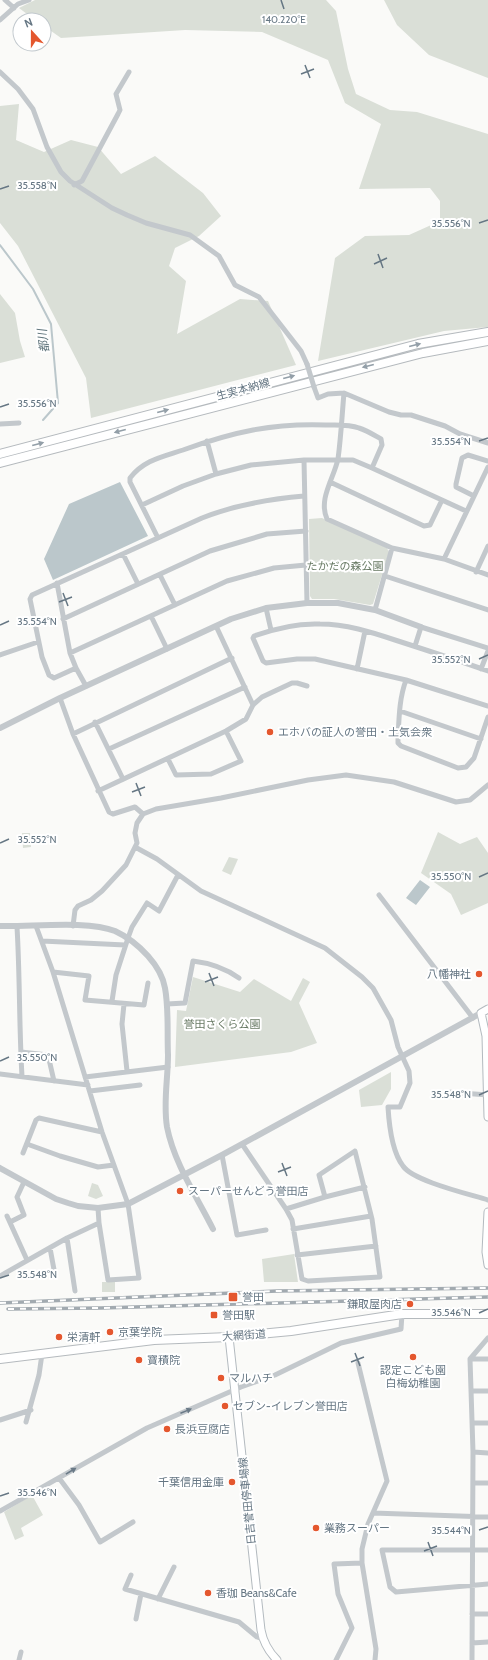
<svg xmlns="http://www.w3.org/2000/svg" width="488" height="1660" font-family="Cabin,'Noto Sans JP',sans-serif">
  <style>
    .green { fill: #dadfd7 }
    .water { fill: #bbc7cb }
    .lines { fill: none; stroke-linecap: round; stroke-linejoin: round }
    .stream { stroke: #bbc7cb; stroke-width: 2 }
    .secondary-casing { stroke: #b3babf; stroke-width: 9 }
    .primary-casing { stroke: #b5babe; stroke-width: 10 }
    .minor { stroke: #c3c8cc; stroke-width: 5 }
    .tertiary { stroke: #c3c8cc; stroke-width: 6 }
    .secondary { stroke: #fff; stroke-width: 7 }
    .primary { stroke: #fff; stroke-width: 8 }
    .rail-casing { stroke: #a2aab0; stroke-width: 3.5 }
    .rail { stroke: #fff; stroke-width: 2; stroke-dasharray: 6; stroke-linecap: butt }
    .minor-bridge { stroke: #c3c8cc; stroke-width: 5 }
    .oneway { fill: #939fa8 }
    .oneway2 { fill: #6a7a87 }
    .ticks { fill: none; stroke: #657683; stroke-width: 1.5 }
    .poi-dot { fill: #e4572e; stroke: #fff; stroke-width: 1.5 }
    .labels { text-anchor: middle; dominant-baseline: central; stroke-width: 4; stroke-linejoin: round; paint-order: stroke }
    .street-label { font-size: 11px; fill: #657683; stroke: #fff }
    .park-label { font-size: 11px; fill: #687a64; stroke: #fff }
    .poi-label { font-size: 11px; fill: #657683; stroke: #fff; text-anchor: start }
    .water-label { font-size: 12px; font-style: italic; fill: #60757c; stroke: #fff }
    .ticks-label { font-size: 10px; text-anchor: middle; fill: #657683; stroke: #fff; stroke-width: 4; stroke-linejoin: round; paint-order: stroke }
  </style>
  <rect width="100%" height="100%" fill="#fafaf8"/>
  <path class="green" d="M35 0H326L336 11 348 69 356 94 390 110 417 112 488 134V327L444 331 318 361 335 258 365 236 409 235 440 221V201L430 188 359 189 381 124 345 103 328 60 262 32 185 30 61 38 44 26V20H35L19 8Z
    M384 0H488V78L429 55 397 25Z
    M19 104 16 140 44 152 71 140 98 147 121 174 155 156 203 193 221 216 199 236 175 248 169 266 186 281 177 334 240 299 268 301 296 365 91 418 86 378 18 246 0 223V106Z
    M0 294 15 313 20 341 25 357 0 363Z
    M322 518 387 548 389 552 373 604 370 605 334 599H312L310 596 309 519Z
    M438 832 460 844 477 837 488 853V903L461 915 451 894 421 873Z
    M22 833H30L31 847 23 848Z
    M229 857 238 859 231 875 222 871Z
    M193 977 240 992 254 979 291 1001 303 978 310 982 299 1003 317 1043 291 1052 175 1067 177 1010 186 1011Z
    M391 1072V1089L382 1105 361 1107 359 1090Z
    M92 1183 98 1185 103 1196 96 1199 88 1196Z
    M294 1254 298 1282H264L262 1259Z
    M102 1282H115V1292H102Z
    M32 1495 43 1515 21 1528 24 1536 15 1540 4 1512Z"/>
  <path class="water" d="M120 482 148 536 53 580 44 559 69 504Z
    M420 880 430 887 416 905 406 898Z"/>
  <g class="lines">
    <path class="stream" d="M0 245 33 289 51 324 58 403 43 420"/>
    <defs>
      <path id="secondary" d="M488 1009 481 1013 486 1036 488 1117
        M488 1212 486 1252 488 1265
        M229 1337 261 1630C263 1641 268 1651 277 1660"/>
      <path id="primary" d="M0 454 418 344 488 332
        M0 463 423 353 488 341
        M0 1359 154 1340 229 1337 291 1331 402 1314H488"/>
    </defs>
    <use href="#secondary" class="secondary-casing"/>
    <use href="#primary" class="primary-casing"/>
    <path class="minor" d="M5 0 14 8
      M0 20 18 4 29 0
      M0 72 18 89 33 109 47 147 61 172 70 181 112 208 127 215 146 223 190 235 219 256 235 285 259 297 301 351 307 364
      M74 185 82 181 118 114 120 110 116 94 129 72
      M314 387 318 398 328 394 344 393 389 412 401 415H411L445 426 460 434 488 443
      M344 393C342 415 341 437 338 459 334 478 318 499 327 519L392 548 444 559 488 575
      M0 424 19 423
      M207 441 216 474
      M304 460 307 603
      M372 468 466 511
      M330 482 424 526 430 525 442 500
      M474 496 456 487V484L462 458 468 455 488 461
      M142 505 183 486 216 474 251 465 304 460H353L372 468 382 445 381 439C374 435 366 430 359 428 349 424 336 425 326 425 272 423 233 432 183 450 162 457 144 460 130 478V482L158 538
      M123 554 138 584
      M444 559 488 467
      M476 572 488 546
      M160 575 175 605
      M385 576 488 610
      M57 583 70 653 76 668 86 686
      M266 608 271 630
      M375 610 392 548
      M151 616 167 649
      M63 619 210 551 267 534 306 531
      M216 626 253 705
      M415 646 421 627 488 648
      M70 653 227 581 274 568 306 565
      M0 655 38 642
      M76 668 54 678 49 675 42 657 30 599 32 595 202 518C235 505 269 499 304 496
      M357 669 365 631
      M481 669 488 651
      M488 671C457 660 426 650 395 640 371 632 346 624 320 624 297 623 276 628 254 636L253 638 263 661 266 663 297 659H315L406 680 488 706
      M406 680C399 699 399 719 398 739V743L401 746 458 768 466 767 474 758 488 717
      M60 698 73 734 109 812 113 814 135 807 143 814
      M400 711 481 739
      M95 722 123 779
      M73 734 232 658
      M109 749 245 687
      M168 759 176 775 211 774 241 761 226 731
      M98 791 226 731 246 719 253 705 262 697 292 683H297L307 686
      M135 847 157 859 201 891 325 948 362 977 373 988 391 1020 398 1047 409 1071 410 1083 400 1107H388C389 1124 392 1152 403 1166 413 1181 469 1194 488 1200
      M379 895 473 1018
      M36 926 53 972 102 1132 128 1204 139 1278 108 1280 99 1223
      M73 926 75 910 78 906 91 900 102 891 126 865 137 843 135 833 137 823 143 814 156 809 221 798 308 780 346 775 394 782 456 802 470 800 488 785
      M17 927C20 977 19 1026 22 1076
      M42 941 125 945
      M53 972 89 976 85 1000 144 1005 148 983
      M112 1001 116 975 128 938 132 927 147 903 159 911 178 875
      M124 1004 122 1024 127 1071
      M167 1004 185 1003 193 961C210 963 225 968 239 978
      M21 1052 48 1055 54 1081
      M0 1074 88 1085
      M85 1077 168 1067
      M90 1091 140 1085
      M448 1092 488 1095
      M27 1144 60 1156 98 1167 114 1165
      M242 1144 286 1209 292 1220 302 1279 308 1281 380 1277 372 1219 355 1151 319 1175 325 1197
      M23 1153 36 1120 39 1118 102 1132
      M222 1155 237 1235 266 1230
      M286 1209 325 1197 365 1187
      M7 1216 27 1260
      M10 1222 24 1215 17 1197 24 1182
      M293 1229 371 1216
      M67 1238 75 1291
      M50 1248 55 1275
      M297 1255 376 1246
      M0 1276 67 1238 99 1223 98 1208
      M470 1359H488
      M471 1391H488
      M0 1420 31 1410
      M26 1422 39 1375 42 1354
      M472 1423H488
      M473 1452 488 1453
      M59 1478 79 1505 100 1542 133 1522
      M473 1483H488
      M0 1511 147 1428 241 1387 275 1375 341 1343 401 1329 402 1314
      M373 1513 488 1517
      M488 1550H382L390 1587 396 1592 488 1584
      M362 1563 376 1649 375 1660
      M131 1575 125 1589 239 1622 257 1637 263 1639
      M158 1599 174 1567
      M472 1614H488
      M136 1619 141 1594
      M472 1643 488 1642
      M19 1660 21 1652
      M336 1660 352 1628 338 1594 334 1564 362 1563V1549L368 1524 387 1481 358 1363
      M472 1660 473 1452 470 1359 488 1338"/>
    <path class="tertiary" d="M0 728 60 698 231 619 266 608 307 603H338L375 610 421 627
      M0 926C31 927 88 920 115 931 128 937 139 946 148 956 156 965 163 976 165 988 169 1010 167 1033 168 1055 168 1079 163 1103 167 1127 174 1163 197 1197 213 1229
      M0 1168 56 1199 68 1203 78 1206 98 1208 128 1204 222 1155 481 1013"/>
    <use href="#secondary" class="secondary"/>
    <use href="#primary" class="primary"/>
    <defs>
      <path id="rail" d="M0 1303 277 1291 488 1288
        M8 1309 101 1308 488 1297"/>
    </defs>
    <use href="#rail" class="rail-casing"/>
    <use href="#rail" class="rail"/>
    <path class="minor-bridge" d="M307 364 314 387"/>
  </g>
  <defs><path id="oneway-solid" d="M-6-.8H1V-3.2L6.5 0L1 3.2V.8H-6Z"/></defs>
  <g class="oneway">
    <use href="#oneway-solid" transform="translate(415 345) rotate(-14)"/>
    <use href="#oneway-solid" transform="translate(368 366) rotate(166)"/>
    <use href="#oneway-solid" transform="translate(289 377) rotate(-15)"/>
    <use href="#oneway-solid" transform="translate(163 411) rotate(-15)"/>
    <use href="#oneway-solid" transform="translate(120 431) rotate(165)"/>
    <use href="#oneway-solid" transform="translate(38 444) rotate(-15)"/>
  </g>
  <g class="oneway2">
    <use href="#oneway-solid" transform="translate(186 1411) rotate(-22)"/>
    <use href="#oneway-solid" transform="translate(71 1471) rotate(-31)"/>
  </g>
  <path class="ticks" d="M281 0 284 9M305 65 310 78M301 74 314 69M0 189 9 186M479 223 488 220M378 254 383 268M374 264 387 258M0 407 9 404M479 441 488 438M63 593 68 606M59 602 72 597M0 625 9 621M479 659 488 655M136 783 141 796M132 792 145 787M0 843 9 839M479 877 488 873M209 973 214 986M205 982 218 977M0 1061 9 1057M479 1095 488 1091M282 1163 287 1176M278 1172 291 1167M0 1278 9 1275M479 1313 488 1309M355 1353 360 1366M351 1362 364 1357M0 1496 9 1493M479 1530 488 1527M428 1542 433 1556M424 1551 437 1546"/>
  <g class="poi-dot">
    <circle cx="270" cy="732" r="4"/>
    <circle cx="479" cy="974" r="4"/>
    <circle cx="180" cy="1191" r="4"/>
    <rect x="228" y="1292" width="10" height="10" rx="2"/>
    <circle cx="410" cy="1304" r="4"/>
    <rect x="210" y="1311" width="8" height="8" rx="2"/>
    <circle cx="110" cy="1332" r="4"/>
    <circle cx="59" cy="1337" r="4"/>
    <circle cx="413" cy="1357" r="4"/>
    <circle cx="139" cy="1360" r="4"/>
    <circle cx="221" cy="1378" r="4"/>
    <circle cx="225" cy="1406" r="4"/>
    <circle cx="167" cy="1429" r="4"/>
    <circle cx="232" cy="1482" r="4"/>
    <circle cx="316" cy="1528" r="4"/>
    <circle cx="208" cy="1593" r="4"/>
  </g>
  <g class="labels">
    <g class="street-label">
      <text transform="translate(243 389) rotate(-15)">生実本納線</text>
      <text transform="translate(244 1335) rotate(-4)">大網街道</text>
      <text transform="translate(247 1501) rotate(-96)">日吉誉田停車場線</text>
    </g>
    <g class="park-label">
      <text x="345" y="566">たかだの森公園</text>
      <text x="222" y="1024">誉田さくら公園</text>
    </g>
    <g class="poi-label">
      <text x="278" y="732">エホバの証人の誉田・土気会衆</text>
      <text x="471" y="974" text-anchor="end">八幡神社</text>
      <text x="188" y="1191">スーパーせんどう誉田店</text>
      <text x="242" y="1297">誉田</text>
      <text x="402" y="1304" text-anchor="end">鎌取屋肉店</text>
      <text x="222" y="1315">誉田駅</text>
      <text x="118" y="1332">京葉学院</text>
      <text x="67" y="1337">栄清軒</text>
      <text x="147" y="1360">寶積院</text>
      <text x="413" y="1370" text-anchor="middle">認定こども園<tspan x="413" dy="13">白梅幼稚園</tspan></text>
      <text x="229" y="1378">マルハチ</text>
      <text x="233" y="1406">セブン-イレブン誉田店</text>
      <text x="175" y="1429">長浜豆腐店</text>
      <text x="224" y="1482" text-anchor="end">千葉信用金庫</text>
      <text x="324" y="1528">業務スーパー</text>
      <text x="216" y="1593">香珈 Beans&amp;Cafe</text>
    </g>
    <g class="water-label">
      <text transform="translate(43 341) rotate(-97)">都川</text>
    </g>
  </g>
  <g class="ticks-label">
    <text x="284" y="23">140.220°E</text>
    <text x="37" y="189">35.558°N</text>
    <text x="451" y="227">35.556°N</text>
    <text x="37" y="407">35.556°N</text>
    <text x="451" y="445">35.554°N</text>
    <text x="37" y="625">35.554°N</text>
    <text x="451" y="663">35.552°N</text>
    <text x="37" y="843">35.552°N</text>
    <text x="451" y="880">35.550°N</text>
    <text x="37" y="1061">35.550°N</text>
    <text x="451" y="1098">35.548°N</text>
    <text x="37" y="1278">35.548°N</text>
    <text x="451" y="1316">35.546°N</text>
    <text x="37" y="1496">35.546°N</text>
    <text x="451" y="1534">35.544°N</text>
  </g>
  <g transform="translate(32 32) rotate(339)"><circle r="19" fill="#ffffff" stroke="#c1c8cd"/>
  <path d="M0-3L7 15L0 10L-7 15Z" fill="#e4572e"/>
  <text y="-6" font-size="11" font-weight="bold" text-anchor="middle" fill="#657683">N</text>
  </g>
</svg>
